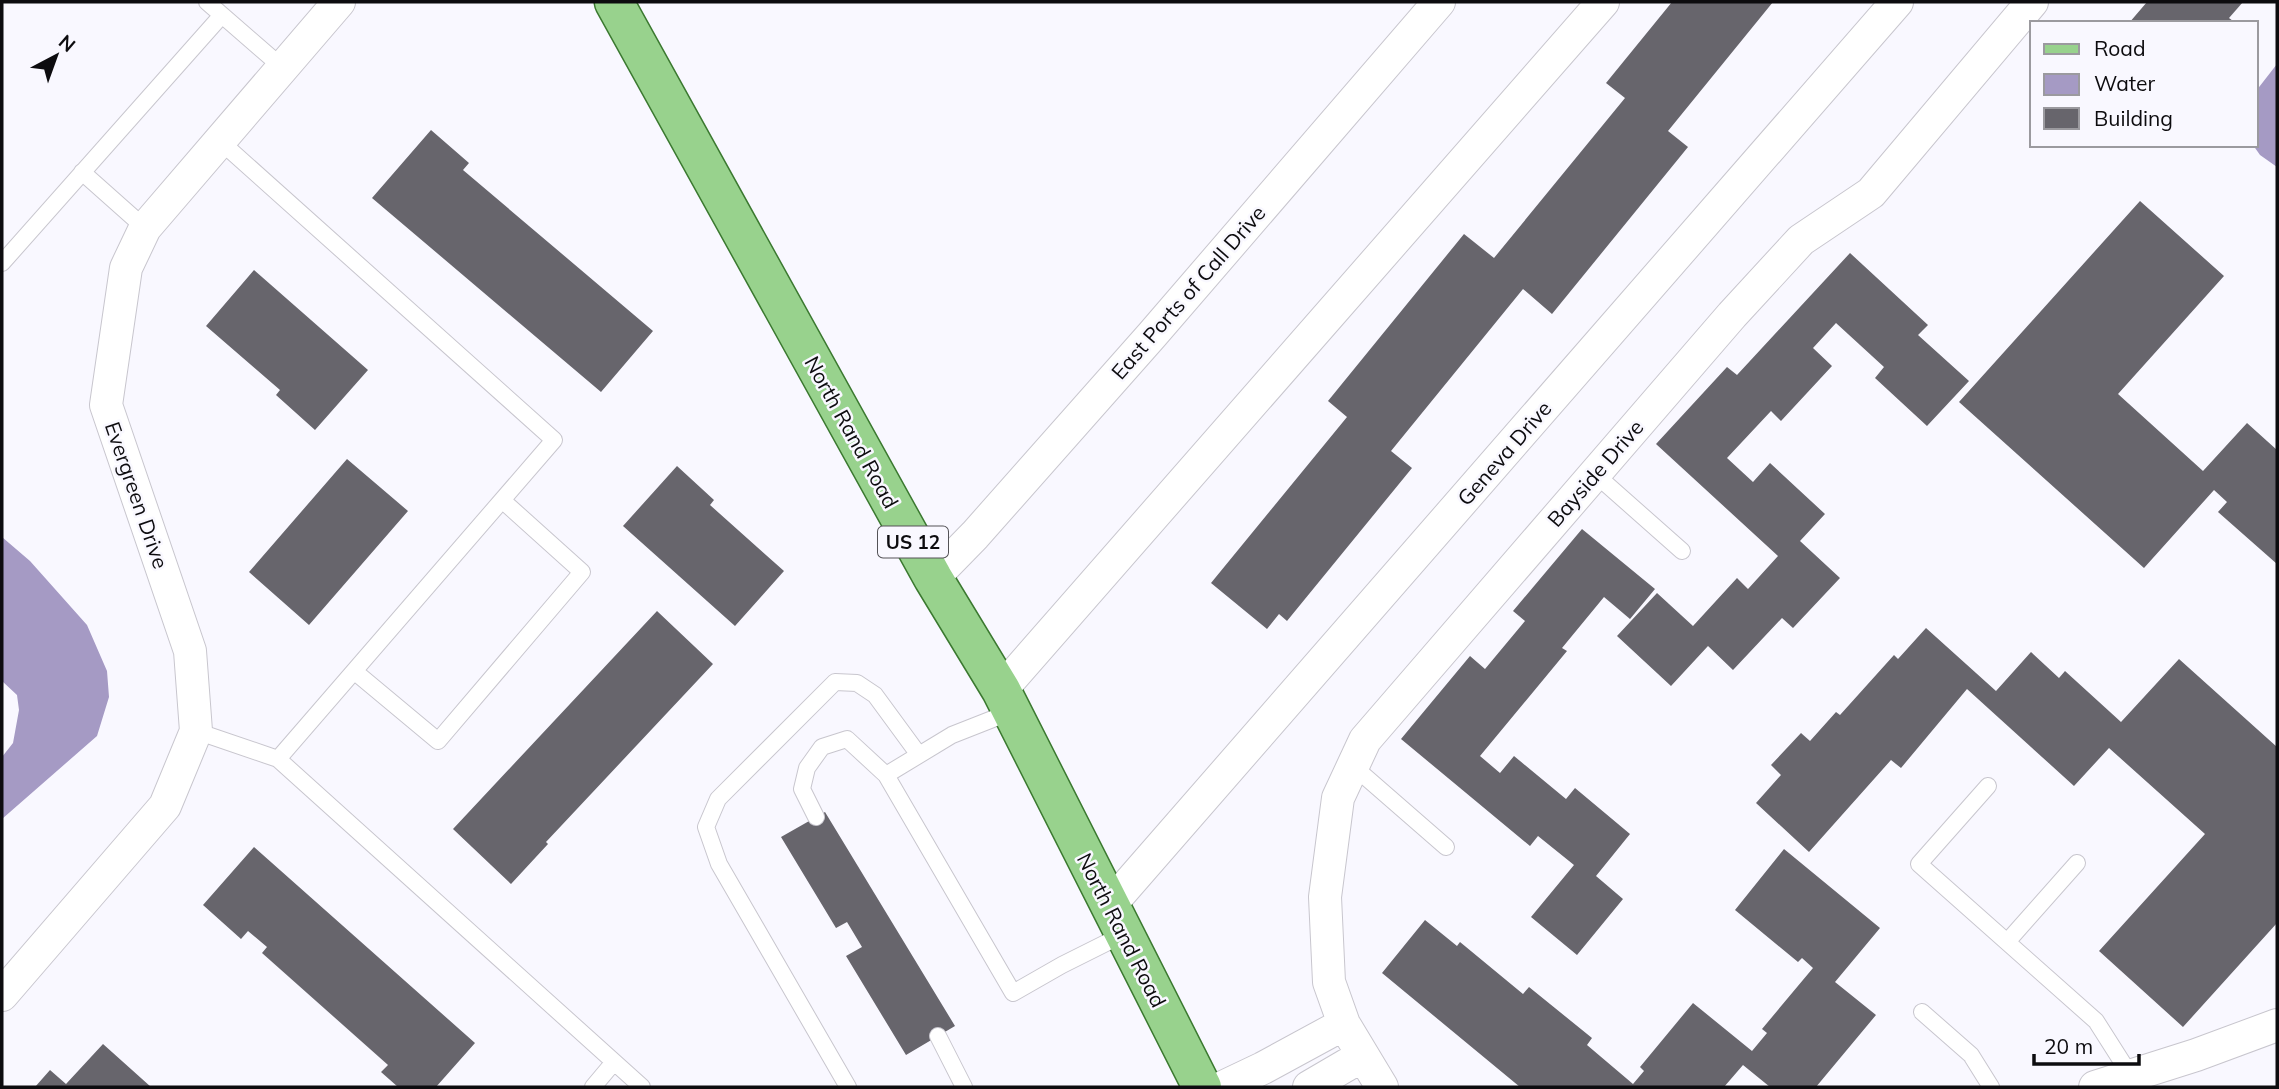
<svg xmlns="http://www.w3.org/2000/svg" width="2279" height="1089" font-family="Mulish,sans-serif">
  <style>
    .water { fill: #a59ac4 }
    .building { fill: #67656c }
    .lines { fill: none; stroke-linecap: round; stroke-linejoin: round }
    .service-casing { stroke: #c8c6ce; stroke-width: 18 }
    .minor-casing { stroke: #c8c6ce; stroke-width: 34 }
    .primary-casing { stroke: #3b7930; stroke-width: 41 }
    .service { stroke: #fff; stroke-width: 16 }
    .minor { stroke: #fff; stroke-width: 32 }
    .primary { stroke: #98d28d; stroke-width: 38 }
    .labels { text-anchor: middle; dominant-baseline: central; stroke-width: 5; stroke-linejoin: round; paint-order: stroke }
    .shield { fill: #f9f8ff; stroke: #545357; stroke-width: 2 }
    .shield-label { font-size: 19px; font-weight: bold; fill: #0d0c0f }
    .street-label { font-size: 21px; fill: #0d0c0f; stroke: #f9f8ff }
  </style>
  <rect width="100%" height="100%" fill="#f9f8ff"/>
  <path class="water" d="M2277 64V167L2260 155 2253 145H2256V91Z
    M2 537 30 561 87 625 107 671 109 697 97 736 2 819V757L13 743 19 710 17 695 2 681Z"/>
  <path class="building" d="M1672 2H1773L1668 131 1688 147 1552 314 1523 289 1391 451 1412 468 1287 621 1279 614 1267 629 1211 583 1347 417 1328 401 1464 234 1494 258 1625 98 1606 83Z
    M2147 2H2243L2229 18 2233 21 2232 23H2129Z
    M431 130 469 163 463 170 653 331 601 392 372 198Z
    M2140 201 2224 276 2118 394 2203 471 2247 423 2277 450V564L2218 512 2227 502 2214 490 2144 568 1959 402Z
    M1850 253 1928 325 1918 335 1969 381 1927 426 1875 378 1884 367 1836 323 1813 348 1832 366 1781 421 1771 411 1727 458 1753 482 1770 463 1825 514 1800 541 1840 578 1793 628 1782 618 1733 670 1708 646 1671 686 1617 636 1657 593 1693 626 1737 578 1748 589 1778 556 1656 444 1727 367 1737 375Z
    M254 270 368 370 315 430 276 395 280 390 206 326Z
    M347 459 408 511 309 625 249 572Z
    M677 466 714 500 710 505 784 571 735 626 623 526Z
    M1582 529 1655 589 1630 619 1604 597 1562 648 1567 651 1480 756 1500 773 1514 756 1566 799 1575 788 1630 834 1596 876 1623 899 1577 955 1531 917 1574 865 1538 836 1530 846 1401 739 1470 656 1485 669 1525 621 1513 611Z
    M657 611 713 664 546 842 548 844 511 884 453 829Z
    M1926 628 1996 691 2031 652 2059 678 2065 671 2121 722 2179 659 2277 747V923L2183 1027 2099 951 2205 834 2109 748 2074 786 1967 689 1901 768 1891 760 1809 852 1756 803 1781 775 1771 765 1801 733 1810 741 1836 712 1840 715 1894 655 1898 659Z
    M825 812 955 1026 906 1055 846 956 862 947 847 922 836 928 781 837Z
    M254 847 475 1043 436 1087H398L381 1072 388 1065 262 953 267 947 248 931 241 939 203 905Z
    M1784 849 1880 928 1835 982 1876 1015 1816 1087H1770L1743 1065 1724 1087H1520L1382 973 1425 920 1457 946 1460 942 1523 994 1529 987 1592 1038 1587 1045 1633 1084 1644 1071 1640 1067 1693 1003 1752 1051 1767 1033 1762 1029 1813 968 1802 958 1798 962 1735 910Z
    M103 1044 151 1087H35L50 1070 66 1084Z"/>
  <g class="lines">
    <defs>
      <path id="service" d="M207 2 283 68
        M220 141 554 440 278 759
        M82 172 145 228
        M2 263 222 15
        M1595 474 1682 551
        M354 671 438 741 582 572 502 500
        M196 731 278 759 642 1087
        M1353 766 1446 847
        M886 775 952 735 1013 711
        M1988 786 1919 864 2096 1021 2131 1076
        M816 817 802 789 807 768 822 747 847 739 886 775 1013 993 1062 965 1124 934
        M2007 942 2077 863
        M1922 1012 1971 1055 1991 1087
        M938 1036 964 1087
        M593 1087 614 1062
        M848 1087 719 864 706 827 718 799 835 682 857 683 875 695 919 755"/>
      <path id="minor" d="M933 578 975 535 1152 335 1439 2
        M1001 690 1603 2
        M1110 905 1897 2
        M2 995 165 806 196 731 190 651 106 405 126 268 145 228 339 2
        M1223 1087 1263 1068 1344 1024
        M1309 1087 1362 1056
        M1382 1087 1344 1024 1329 982 1325 897 1338 798 1365 740 1732 315 1801 240 1871 193 2032 2
        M2095 1087 2196 1055 2277 1025"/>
      <path id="primary" d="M614 2 933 578 1001 690 1202 1087"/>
    </defs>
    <use href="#service" class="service-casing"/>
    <use href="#minor" class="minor-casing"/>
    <use href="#primary" class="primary-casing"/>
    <use href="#service" class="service"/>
    <use href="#minor" class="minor"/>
    <use href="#primary" class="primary"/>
  </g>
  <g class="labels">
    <rect class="shield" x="878" y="526.5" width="70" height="31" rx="5"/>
    <g class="shield-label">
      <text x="913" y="542">US 12</text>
    </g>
    <g class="street-label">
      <text transform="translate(1188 292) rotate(-49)">East Ports of Call Drive</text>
      <text transform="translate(852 432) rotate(61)">North Rand Road</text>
      <text transform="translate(1504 453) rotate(-49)">Geneva Drive</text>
      <text transform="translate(1595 473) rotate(-49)">Bayside Drive</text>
      <text transform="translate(137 495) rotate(71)">Evergreen Drive</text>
      <text transform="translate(1122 930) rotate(63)">North Rand Road</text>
    </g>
  </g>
  <rect width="2279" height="1089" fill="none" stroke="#0d0c0f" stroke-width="7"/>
  <rect x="2030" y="21" width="228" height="126" fill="#f9f8ff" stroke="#9b9a9f" stroke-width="2"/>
  <rect x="2044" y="44" width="35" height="10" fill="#98d28d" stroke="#9b9a9f" stroke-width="2"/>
  <text x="2094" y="56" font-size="21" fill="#0d0c0f">Road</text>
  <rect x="2044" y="74" width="35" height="21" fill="#a59ac4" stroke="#9b9a9f" stroke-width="2"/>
  <text x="2094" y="91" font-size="21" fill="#0d0c0f">Water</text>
  <rect x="2044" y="108" width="35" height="21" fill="#67656c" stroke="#9b9a9f" stroke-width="2"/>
  <text x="2094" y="126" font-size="21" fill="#0d0c0f">Building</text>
  <g transform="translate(56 56) rotate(41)" stroke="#f9f8ff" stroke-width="5" paint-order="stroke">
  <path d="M0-5L12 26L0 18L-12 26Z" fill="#0d0c0f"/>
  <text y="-10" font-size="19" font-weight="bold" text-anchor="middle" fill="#0d0c0f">N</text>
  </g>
  <path d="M2034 1054v10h105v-10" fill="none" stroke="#0d0c0f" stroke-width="3.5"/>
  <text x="2044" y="1054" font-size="21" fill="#0d0c0f" stroke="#f9f8ff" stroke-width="5" paint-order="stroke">20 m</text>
</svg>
